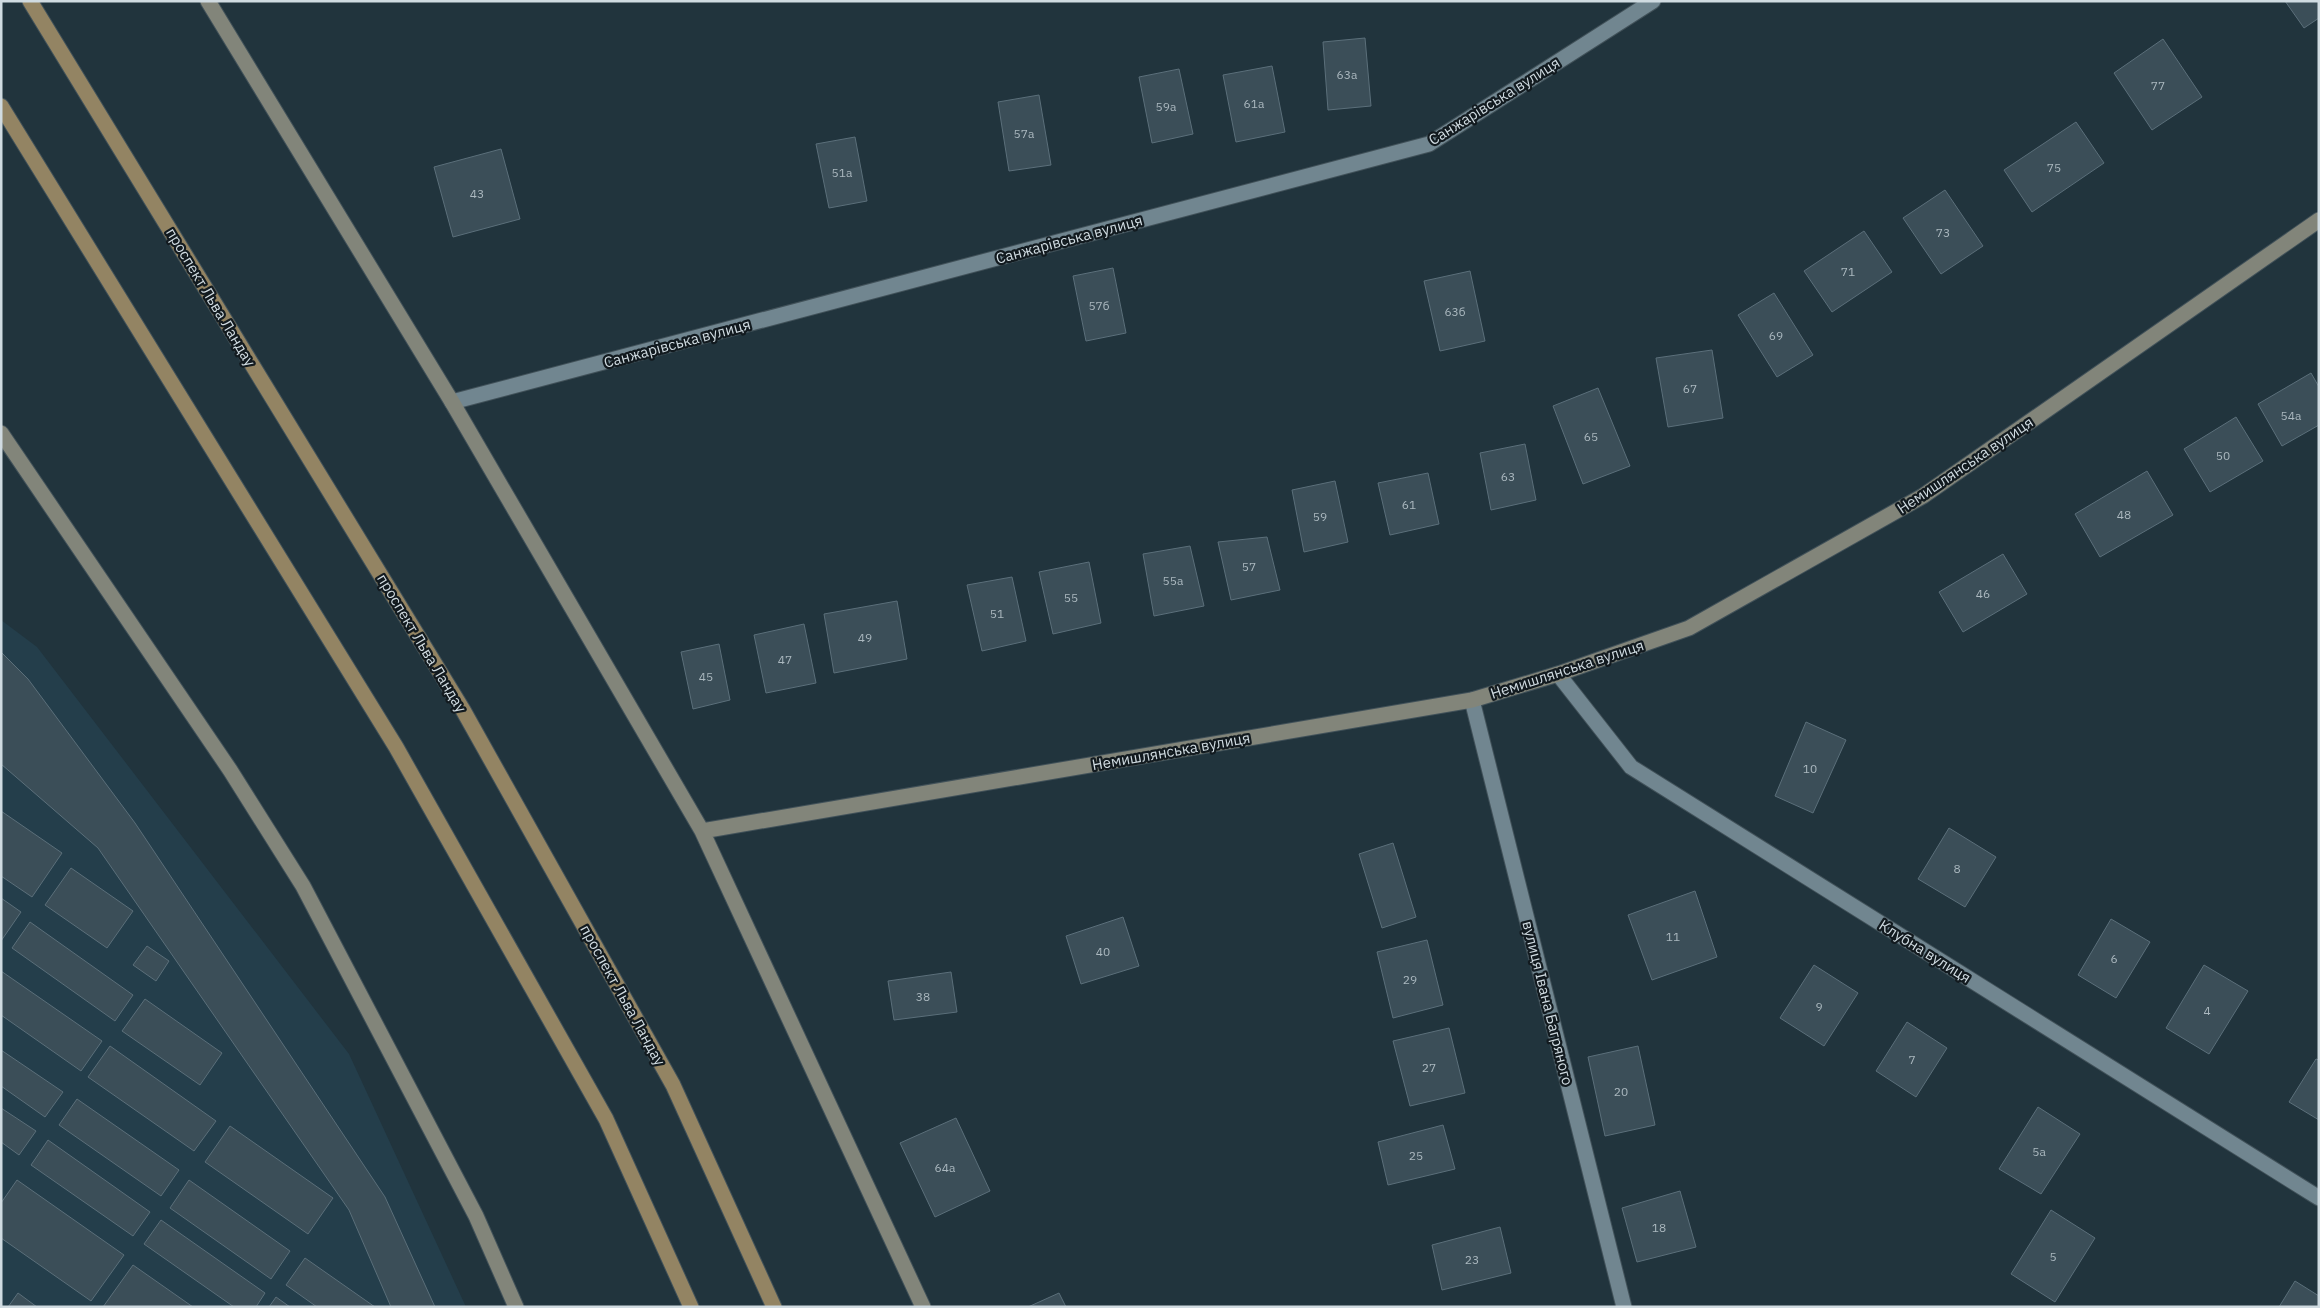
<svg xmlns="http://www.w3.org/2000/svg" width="2320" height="1308" font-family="'IBM Plex Sans',sans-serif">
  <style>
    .built { fill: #243e4b }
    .building { fill: #3b4e58; stroke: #5b6f7a }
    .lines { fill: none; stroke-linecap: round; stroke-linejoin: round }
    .street-casing { stroke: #415159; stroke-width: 17 }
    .secondary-casing { stroke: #415159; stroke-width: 17 }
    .primary-casing { stroke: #415159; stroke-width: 17 }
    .street { stroke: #718690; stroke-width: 15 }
    .secondary { stroke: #82857a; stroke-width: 15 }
    .primary { stroke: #938463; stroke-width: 15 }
    .labels { text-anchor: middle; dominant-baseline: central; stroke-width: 4.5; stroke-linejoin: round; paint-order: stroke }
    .number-label { font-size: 12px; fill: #abb8bf }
    .street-label { font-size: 15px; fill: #d0dbe1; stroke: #121a1f }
  </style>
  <rect width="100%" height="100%" fill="#21343d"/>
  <path class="built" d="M1 620 37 647 349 1054 466 1307H1Z"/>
  <path class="building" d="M2285 1H2319V18L2304 28Z
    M1365 38 1371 106 1328 110 1323 42Z
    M2163 39 2202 97 2152 130 2114 73Z
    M1272 66 1285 132 1236 142 1223 75Z
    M1179 69 1193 134 1152 143 1139 77Z
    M1039 95 1051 165 1009 171 998 102Z
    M2076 122 2104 163 2032 212 2004 170Z
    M855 137 867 201 829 208 816 144Z
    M501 149 520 219 453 237 434 167Z
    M1945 190 1983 246 1941 274 1903 218Z
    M1864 231 1892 272 1832 312 1804 271Z
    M1113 268 1126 333 1086 341 1073 276Z
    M1470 271 1485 341 1440 351 1424 281Z
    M1774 293 1813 355 1777 377 1738 315Z
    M1712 350 1723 418 1668 427 1656 358Z
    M2311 373 2319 387V425L2282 446 2258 404Z
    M1598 388 1630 466 1583 484 1553 406Z
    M2236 417 2263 461 2210 492 2184 449Z
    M1525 444 1536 500 1491 510 1480 453Z
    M2147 471 2173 515 2100 557 2075 514Z
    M1428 473 1439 524 1390 535 1378 483Z
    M1335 481 1348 542 1304 552 1292 490Z
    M1267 537 1280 590 1231 600 1218 542Z
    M1190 546 1204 606 1154 616 1143 554Z
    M2003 554 2027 594 1963 632 1939 592Z
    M1089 562 1101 623 1053 634 1039 572Z
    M1012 577 1026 641 982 651 967 585Z
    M897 601 907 659 834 673 824 614Z
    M804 624 816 683 766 693 754 635Z
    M719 644 730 700 693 709 681 652Z
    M1 652 28 679 135 823 385 1197 435 1307H391L349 1210 98 848 1 764Z
    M1806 722 1846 740 1813 813 1775 796Z
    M1 811 62 853 32 897 1 876Z
    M1949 828 1996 857 1965 907 1918 879Z
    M1393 843 1416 917 1382 928 1359 854Z
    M71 868 133 911 107 948 45 905Z
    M1695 891 1717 957 1652 980 1628 915Z
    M1 898 21 912 1 941Z
    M1123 917 1139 966 1081 984 1066 936Z
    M2111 919 2150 942 2116 998 2078 975Z
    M30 922 133 995 115 1021 12 948Z
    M1427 940 1443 1005 1393 1018 1377 952Z
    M147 946 169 961 156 981 133 965Z
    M1814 965 1858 993 1824 1046 1780 1018Z
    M2204 965 2248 991 2209 1054 2166 1028Z
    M1 971 102 1041 81 1071 1 1015Z
    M951 972 957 1012 894 1020 888 981Z
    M145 999 222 1053 200 1085 122 1031Z
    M1907 1022 1947 1048 1916 1097 1876 1071Z
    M1449 1028 1465 1093 1410 1106 1393 1041Z
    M110 1046 216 1121 194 1151 88 1077Z
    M1638 1046 1655 1125 1605 1136 1588 1057Z
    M1 1050 63 1092 45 1117 1 1086Z
    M2316 1059 2319 1060V1120L2289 1102Z
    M77 1099 179 1170 161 1196 59 1125Z
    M2038 1107 2080 1134 2041 1194 1999 1169Z
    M1 1108 36 1131 19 1155 1 1142Z
    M956 1118 990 1191 935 1217 900 1143Z
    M1443 1125 1455 1169 1388 1185 1378 1142Z
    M230 1126 333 1198 308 1234 205 1162Z
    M48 1140 150 1212 133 1236 31 1165Z
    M17 1180 124 1255 91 1301 1 1238V1203Z
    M189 1180 290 1251 271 1279 170 1208Z
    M1680 1191 1696 1247 1637 1262 1622 1208Z
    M2051 1210 2095 1238 2055 1302 2011 1274Z
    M161 1220 265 1293 256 1307H234L144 1244Z
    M1500 1227 1511 1273 1442 1290 1432 1245Z
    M305 1258 375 1307H317L286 1285Z
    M133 1265 193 1307H103Z
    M2295 1281 2319 1296V1307H2279Z
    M18 1293 37 1307H8Z
    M1059 1293 1066 1307H1028Z
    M276 1297 290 1307H269Z"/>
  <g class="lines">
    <defs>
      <path id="street" d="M452 402 1429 144 1653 1
        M1558 674 1631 767 2319 1198
        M1472 700 1624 1307"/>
      <path id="secondary" d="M208 1 452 402 702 831 923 1307
        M1 433 230 770 303 886 476 1216 516 1307
        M702 831 1472 700 1558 674 1689 628 1923 496 2319 220"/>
      <path id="primary" d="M30 1 463 710 673 1085 774 1307
        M1 106 396 747 606 1119 691 1307"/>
    </defs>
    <use href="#street" class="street-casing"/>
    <use href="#secondary" class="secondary-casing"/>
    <use href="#primary" class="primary-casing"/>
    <use href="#street" class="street"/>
    <use href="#secondary" class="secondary"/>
    <use href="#primary" class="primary"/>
  </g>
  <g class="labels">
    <g class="number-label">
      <text x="1347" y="74">63а</text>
      <text x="2158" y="85">77</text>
      <text x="1254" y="103">61а</text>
      <text x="1166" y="106">59а</text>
      <text x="1024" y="133">57а</text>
      <text x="2054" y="167">75</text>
      <text x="842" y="172">51а</text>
      <text x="477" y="193">43</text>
      <text x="1943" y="232">73</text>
      <text x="1848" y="271">71</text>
      <text x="1099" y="305">57б</text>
      <text x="1455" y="311">63б</text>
      <text x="1776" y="335">69</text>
      <text x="1690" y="388">67</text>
      <text x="2291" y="415">54а</text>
      <text x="1591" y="436">65</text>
      <text x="2223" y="455">50</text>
      <text x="1508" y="476">63</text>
      <text x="1409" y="504">61</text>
      <text x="2124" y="514">48</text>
      <text x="1320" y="516">59</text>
      <text x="1249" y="566">57</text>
      <text x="1173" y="580">55а</text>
      <text x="1983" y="593">46</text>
      <text x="1071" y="597">55</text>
      <text x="997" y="613">51</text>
      <text x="865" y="637">49</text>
      <text x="785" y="659">47</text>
      <text x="706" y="676">45</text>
      <text x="1810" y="768">10</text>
      <text x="1957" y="868">8</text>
      <text x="1673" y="936">11</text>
      <text x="1103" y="951">40</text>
      <text x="2114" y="958">6</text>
      <text x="1410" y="979">29</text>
      <text x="923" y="996">38</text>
      <text x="1819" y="1006">9</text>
      <text x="2207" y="1010">4</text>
      <text x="1912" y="1059">7</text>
      <text x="1429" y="1067">27</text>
      <text x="1621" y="1091">20</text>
      <text x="2039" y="1151">5а</text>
      <text x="1416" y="1155">25</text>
      <text x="945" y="1167">64а</text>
      <text x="1659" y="1227">18</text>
      <text x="2053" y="1256">5</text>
      <text x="1472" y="1259">23</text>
    </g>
    <g class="street-label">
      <text transform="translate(1494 101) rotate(-32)">Санжарівська вулиця</text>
      <text transform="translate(1069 239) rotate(-15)">Санжарівська вулиця</text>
      <text transform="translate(211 297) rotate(59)">проспект Льва Ландау</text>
      <text transform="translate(677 343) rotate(-15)">Санжарівська вулиця</text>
      <text transform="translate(1965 465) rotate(-34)">Немишлянська вулиця</text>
      <text transform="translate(422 643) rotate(59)">проспект Льва Ландау</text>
      <text transform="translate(1567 669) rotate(-18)">Немишлянська вулиця</text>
      <text transform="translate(1171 751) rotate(-10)">Немишлянська вулиця</text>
      <text transform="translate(1925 951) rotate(32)">Клубна вулиця</text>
      <text transform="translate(623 995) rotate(61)">проспект Льва Ландау</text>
      <text transform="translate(1548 1003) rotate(76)">вулиця Івана Багряного</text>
    </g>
  </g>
  <rect width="2320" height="1308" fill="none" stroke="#d0dbe1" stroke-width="5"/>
</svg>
